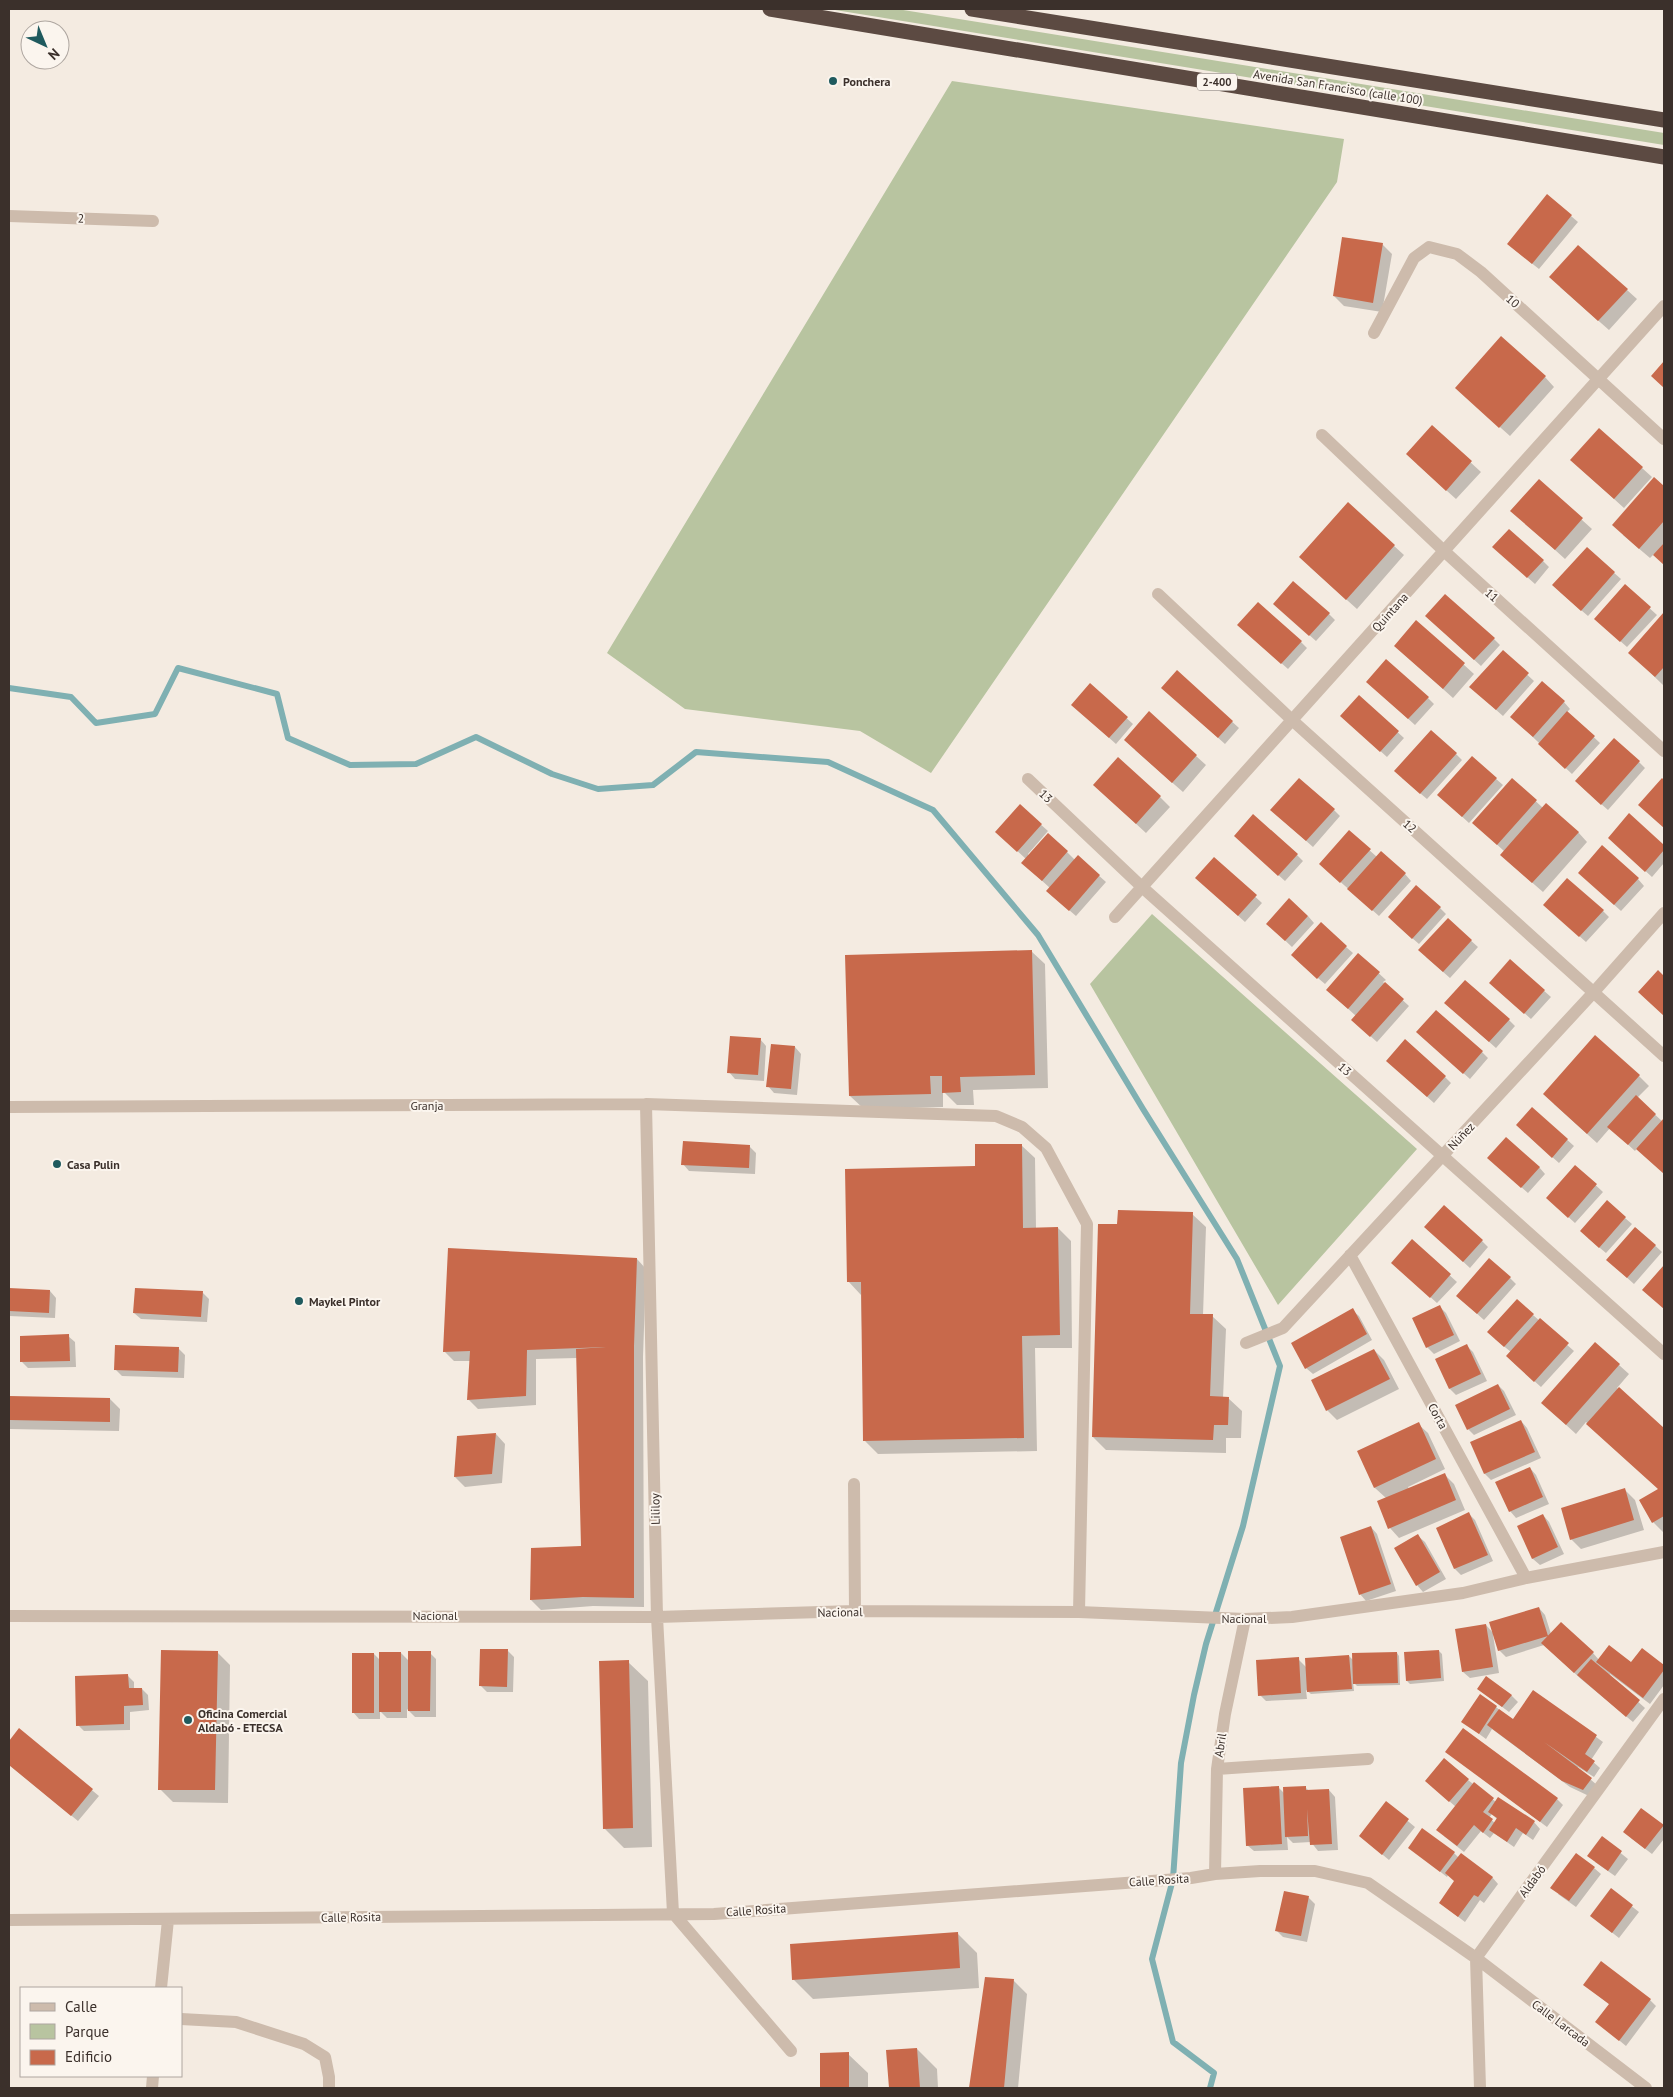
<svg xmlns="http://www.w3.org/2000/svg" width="1673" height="2097" font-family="'PT Sans',sans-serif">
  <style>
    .green { fill: #b8c4a0 }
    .shadow { fill: #0003; fill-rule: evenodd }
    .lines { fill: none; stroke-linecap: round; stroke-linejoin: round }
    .stream { stroke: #7fb0b2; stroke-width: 6 }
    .building { fill: #c8694b }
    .minor { stroke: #cdbbac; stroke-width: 12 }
    .highway { stroke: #5c4a42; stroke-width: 15 }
    .poi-dot { fill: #1f5a5e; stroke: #fbf5ee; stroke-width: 2 }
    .labels { text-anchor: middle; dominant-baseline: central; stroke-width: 4; stroke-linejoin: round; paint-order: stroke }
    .shield { fill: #fbf5ee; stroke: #756b66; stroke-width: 1 }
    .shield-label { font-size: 11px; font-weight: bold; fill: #3b302b }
    .poi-label { font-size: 12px; font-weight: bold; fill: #3b302b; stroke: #fbf5ee; text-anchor: start }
    .street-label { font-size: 12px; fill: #3b302b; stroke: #fbf5ee }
  </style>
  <rect width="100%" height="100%" fill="#f4ebe1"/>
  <path class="green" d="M829 9H897L1664 133V145Z
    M952 81 1344 139 1337 182 931 773 860 731 685 709 607 653Z
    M1152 914 1417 1149 1278 1305 1090 984Z"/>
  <path class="shadow" d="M1571 216 1578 222 1539 269 1515 250Z
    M1382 244 1392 254 1382 312 1344 306 1334 296Z
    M1560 287 1627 290 1637 299 1609 330Z
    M1545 377 1554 387 1510 436 1466 397Z
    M1432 427 1481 472 1456 499 1417 464Z
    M1642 468 1652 477 1624 508 1582 470Z
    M1654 478 1664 487V564L1654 554 1650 558 1623 535Z
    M1539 481 1592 529 1565 559 1522 520Z
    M1348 504 1404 555 1357 609 1310 567Z
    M1587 549 1621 579 1588 616 1560 592Z
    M1500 553 1543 561 1549 567 1535 584Z
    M1625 586 1657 615 1627 647 1602 625Z
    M1281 610 1329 614 1335 620 1316 641Z
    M1664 614V686L1630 653Z
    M1417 622 1474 674 1453 698 1405 655Z
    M1433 622 1494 639 1500 645 1481 666Z
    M1245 631 1301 642 1307 648 1288 669Z
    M1503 652 1534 681 1503 716 1477 693Z
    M1177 672 1239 728 1225 744 1169 694Z
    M1090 685 1133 724 1116 744 1079 711Z
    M1374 688 1428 698 1434 704 1415 725Z
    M1359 697 1404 738 1387 757 1348 722Z
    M1564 702 1570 709 1567 712 1600 743 1572 774 1518 723Z
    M1135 750 1196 756 1206 765 1183 792Z
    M1456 754 1462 760 1427 799 1402 778Z
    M1472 758 1503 785 1469 823 1445 801Z
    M1639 762 1645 768 1608 810 1583 788Z
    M1512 779 1543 808 1578 832 1587 842 1543 892 1511 864 1504 851 1480 829Z
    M1094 785 1160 797 1170 807 1146 833Z
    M1020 806 1048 831 1028 854 1029 856 1067 852 1075 860 1078 857 1106 882 1076 916 1054 897 1050 888 1029 869 1026 859 1003 838Z
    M1334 810 1340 816 1313 847 1278 816Z
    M1629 815 1664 846V863L1652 877 1616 844Z
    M1349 832 1377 857 1405 874 1411 881 1379 916 1327 870Z
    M1242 842 1297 855 1303 861 1285 881Z
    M1214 859 1262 903 1245 922 1203 884Z
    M1586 879H1638L1644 886 1621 911Z
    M1440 908 1446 914 1419 944 1396 924Z
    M1551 911H1603L1609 917 1586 942Z
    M1308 916 1314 923 1292 947 1274 930Z
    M1448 920 1478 947 1450 978 1426 957Z
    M1346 947 1353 953 1325 984 1299 962Z
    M1031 951 1045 964 1048 1088 973 1090 974 1105H957L943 1091V1107L864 1109 850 1096Z
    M1359 955 1386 980 1383 982 1409 1006 1377 1042 1359 1026 1356 1016 1334 996Z
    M1510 961 1551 997 1531 1019 1497 989Z
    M1452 1009 1509 1020 1515 1026 1496 1048Z
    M1424 1038 1482 1052 1488 1058 1470 1079Z
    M760 1039 766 1046 764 1081 735 1079 729 1072Z
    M772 1045 795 1047 801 1054 797 1095 774 1093 768 1086Z
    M1394 1067 1445 1077 1451 1083 1434 1103Z
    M1639 1076 1649 1086 1637 1098 1663 1122 1664 1120V1173L1637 1148 1635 1151 1610 1128 1597 1143 1554 1104Z
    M1532 1108 1574 1146 1559 1163 1524 1132Z
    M1021 1145 1035 1158 1036 1229 1058 1228 1071 1241 1072 1348H1035L1037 1451 878 1454 865 1441 861 1295 848 1281 976 1168Z
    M749 1146 756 1153 755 1174 689 1171 683 1164Z
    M1495 1164 1539 1167 1545 1174 1528 1193Z
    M1575 1166 1603 1192 1575 1223 1554 1204Z
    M1192 1214 1206 1227 1203 1315 1212 1316 1226 1329 1223 1398H1228L1242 1411 1241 1438H1226V1453L1106 1450 1093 1437 1119 1226Z
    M1625 1218 1632 1224 1606 1253 1588 1238Z
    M1636 1228 1662 1252 1634 1284 1614 1266Z
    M1432 1233 1482 1241 1488 1247 1470 1268Z
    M1412 1241 1457 1282 1437 1303 1399 1269Z
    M637 1259 646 1269 643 1357 644 1607 593 1606 541 1610 531 1600 582 1547 577 1358 536 1359V1405L478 1409 468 1399 471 1361H454L444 1351Z
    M1510 1278 1516 1284 1484 1320 1464 1302Z
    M9 1289 50 1291 56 1298 55 1318 9 1316Z
    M202 1292 209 1299 207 1322 141 1319 134 1313Z
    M1439 1306 1446 1313 1460 1341 1434 1354 1427 1347 1414 1319Z
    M1352 1310 1359 1316 1372 1340 1313 1374 1306 1368Z
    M1533 1315 1574 1351 1541 1387 1514 1363 1511 1352 1495 1339Z
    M68 1336 75 1342 76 1367 28 1368 22 1362Z
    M1467 1346 1473 1352 1487 1381 1456 1395 1450 1389 1436 1360Z
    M178 1348 185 1355 184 1378 122 1376 115 1369Z
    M1374 1350 1384 1360 1399 1389 1337 1420 1327 1410Z
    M1619 1365 1629 1374 1617 1388 1664 1430V1533L1653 1522 1640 1501 1659 1489 1586 1422 1576 1434 1552 1412Z
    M1498 1385 1504 1391 1516 1415 1474 1435 1468 1429Z
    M9 1397 110 1399 120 1409 119 1431 9 1429Z
    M1521 1421 1527 1428 1541 1458 1491 1480 1485 1474 1472 1443Z
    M1418 1424 1428 1433 1445 1469 1408 1487 1409 1489 1444 1474 1454 1484 1465 1510 1399 1538 1390 1528 1386 1498 1375 1488 1359 1452Z
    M496 1434 505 1444 502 1483 465 1487 455 1477Z
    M1530 1468 1536 1475 1549 1504 1516 1518 1510 1511Z
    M1625 1490 1635 1500 1644 1530 1581 1549 1571 1539Z
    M1469 1514 1475 1520 1493 1561 1461 1575 1455 1569 1437 1528Z
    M1543 1515 1549 1522 1564 1554 1540 1565 1533 1559 1519 1526Z
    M1371 1527 1377 1534 1396 1591 1366 1601 1360 1594Z
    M1418 1536 1425 1542 1446 1579 1423 1592 1417 1585Z
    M1539 1608 1545 1615 1551 1634 1593 1653 1599 1660 1631 1664 1642 1649 1664 1667V1685L1650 1704 1610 1674 1609 1676 1645 1708 1633 1722 1581 1679 1544 1645 1506 1657 1499 1650 1494 1635H1493L1499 1673 1470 1678 1463 1672 1486 1625 1494 1634Z
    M508 1651 514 1657 513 1692H487L480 1685Z
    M1439 1651 1442 1654 1444 1681 1410 1684 1407 1681Z
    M217 1652 230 1665 228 1803 173 1802 160 1789Z
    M401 1653 410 1662 430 1653 436 1659V1717H415L407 1709V1718H387L380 1711V1719H359L353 1712 374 1654 381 1661Z
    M1397 1653 1399 1656 1400 1685 1357 1686 1353 1682 1354 1691 1311 1694 1306 1690 1307 1699 1266 1701 1260 1695 1298 1659 1306 1667 1349 1656 1354 1661Z
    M628 1662 648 1681 652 1847 624 1848 604 1828Z
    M128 1676 134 1682V1689H142L148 1695 149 1710 130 1712V1730L84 1731 78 1725Z
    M1478 1689 1511 1695 1518 1702 1509 1712Z
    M1534 1692 1603 1742 1591 1760 1600 1768 1594 1777 1578 1767 1577 1768 1597 1785 1589 1796 1570 1787 1492 1729 1486 1739 1463 1722 1496 1707 1513 1721Z
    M19 1730 99 1796 78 1821 9 1765V1743Z
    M1447 1752 1557 1799 1563 1805 1547 1827Z
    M1468 1780 1496 1802 1534 1822 1540 1829 1533 1840 1523 1833 1514 1847 1494 1833 1490 1838 1481 1831 1464 1852 1444 1836 1456 1807 1433 1787ZM1492 1814 1497 1819 1495 1823 1489 1818Z
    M1278 1787 1285 1794 1305 1787 1309 1791 1329 1790 1335 1797 1338 1850 1318 1851 1311 1842 1293 1843 1287 1837 1288 1850 1254 1851 1247 1845Z
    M1386 1803 1415 1827 1389 1860 1360 1836Z
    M1641 1809 1664 1827V1839L1652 1854 1631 1838Z
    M1602 1838 1628 1859 1615 1876 1595 1862Z
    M1410 1848 1454 1853 1459 1858 1492 1877 1498 1884 1484 1903 1480 1900 1465 1922 1440 1903 1456 1881 1448 1875 1447 1877Z
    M1594 1868 1601 1874 1576 1907 1558 1894Z
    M1611 1890 1639 1912 1619 1938 1591 1916Z
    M1308 1897 1315 1904 1307 1942 1283 1937 1277 1931Z
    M957 1933 977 1953 979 1988 813 1999 793 1979Z
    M986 1978 1014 1981 1027 1994 1018 2088H970Z
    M1585 1985 1650 2000 1656 2006 1626 2046 1597 2022 1610 2005Z
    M917 2049 937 2069 938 2088H890L887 2052Z
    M821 2054H848L868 2073V2088H821Z"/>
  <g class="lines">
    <path class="stream" d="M9 688 71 697 96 723 155 714 178 668 277 694 288 738 350 765 416 764 476 737 552 774 598 789 653 785 696 752 828 762 933 810 1038 935 1143 1109 1237 1259 1280 1366 1243 1526 1206 1644 1194 1695 1181 1763 1173 1879 1152 1959 1173 2042 1214 2073 1210 2088"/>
  </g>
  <path class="building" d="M1547 194 1572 215 1532 264 1507 244Z
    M1342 237 1383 243 1373 303 1333 296Z
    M1578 245 1628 289 1598 321 1549 277Z
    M1501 336 1546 376 1499 428 1455 388Z
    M1664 361V388L1651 376Z
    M1432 425 1472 461 1446 491 1406 454Z
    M1599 428 1643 467 1614 499 1570 460Z
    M1654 477 1664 486V521L1639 549 1612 525Z
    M1539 479 1583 518 1555 550 1510 511Z
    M1348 502 1395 545 1346 600 1299 557Z
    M1509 529 1544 560 1527 578 1492 547Z
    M1664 543V565L1653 555Z
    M1587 547 1615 572 1581 611 1552 585Z
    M1293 581 1330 613 1309 636 1273 604Z
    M1625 584 1651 607 1620 642 1594 619Z
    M1445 594 1495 638 1474 660 1425 616Z
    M1258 602 1302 641 1281 664 1237 625Z
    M1664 612V667L1655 677 1628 653Z
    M1416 620 1465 663 1443 689 1394 646Z
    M1503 650 1529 673 1496 710 1469 687Z
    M1386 659 1429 697 1408 719 1366 682Z
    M1177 670 1233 721 1218 738 1161 688Z
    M1542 681 1565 701 1533 737 1510 717Z
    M1090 683 1128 717 1109 738 1071 705Z
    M1359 695 1399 731 1380 752 1340 716Z
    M1149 711 1197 755 1172 783 1124 740Z
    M1567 711 1595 736 1565 769 1538 744Z
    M1431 730 1457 753 1420 794 1394 771Z
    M1614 738 1640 761 1601 805 1575 781Z
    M1472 756 1497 778 1462 817 1437 795Z
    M1118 757 1161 796 1136 824 1093 785Z
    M1299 778 1335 809 1306 841 1270 810Z
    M1512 778 1537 800 1497 845 1472 823Z
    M1662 778 1664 780V828L1638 805Z
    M1546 803 1579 832 1532 883 1500 855Z
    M1020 804 1042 824 1017 852 995 832Z
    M1629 813 1664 845V850L1645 872 1608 838Z
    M1253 814 1298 854 1278 876 1234 836Z
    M1349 830 1371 849 1340 883 1319 864Z
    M1048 833 1068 851 1042 881 1021 863Z
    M1602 845 1639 878 1614 905 1578 873Z
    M1381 851 1406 873 1372 911 1347 889Z
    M1078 855 1100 875 1069 911 1046 891Z
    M1214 857 1257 895 1238 916 1195 878Z
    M1567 878 1604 910 1579 937 1543 905Z
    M1416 885 1441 907 1412 939 1388 917Z
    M1289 898 1308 916 1285 941 1266 924Z
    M1448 918 1472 940 1443 972 1418 950Z
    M1321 922 1347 946 1317 979 1291 955Z
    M1032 950 1035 1075 960 1077 961 1092 942 1093V1076H930L931 1094 849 1096 845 955Z
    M1358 953 1380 972 1348 1009 1326 990Z
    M1510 959 1545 990 1524 1014 1489 983Z
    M1658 970 1664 976V1016L1638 992Z
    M1465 980 1510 1019 1489 1042 1444 1003Z
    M1385 982 1404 999 1370 1037 1351 1020Z
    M1436 1010 1483 1051 1463 1074 1416 1032Z
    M1595 1035 1640 1075 1587 1134 1543 1094Z
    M730 1036 761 1038 758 1075 727 1073Z
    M1405 1039 1446 1076 1427 1097 1386 1061Z
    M771 1044 795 1046 791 1089 766 1087Z
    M1636 1095 1656 1114 1628 1145 1607 1127Z
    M1532 1107 1568 1139 1552 1158 1516 1125Z
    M1664 1118V1174L1636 1149Z
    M1506 1137 1540 1167 1521 1188 1487 1158Z
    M683 1141 750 1145 749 1168 681 1165Z
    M975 1144H1022L1023 1228 1058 1227 1060 1335 1022 1336 1024 1438 863 1441 861 1282H847L845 1169 975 1166Z
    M1575 1165 1597 1184 1568 1218 1546 1198Z
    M1607 1200 1626 1217 1599 1248 1580 1231Z
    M1444 1205 1483 1240 1463 1262 1424 1227Z
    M1118 1210 1193 1212 1190 1314H1213L1210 1396 1229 1397 1228 1425H1214L1213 1440 1092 1437 1098 1224H1117Z
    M1635 1227 1656 1245 1627 1278 1606 1260Z
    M1412 1239 1451 1274 1430 1298 1391 1263Z
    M448 1248 637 1258 634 1346V1598L583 1597 530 1600 531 1548 581 1546 576 1349 606 1347 527 1350 526 1396 467 1400 470 1351 443 1352Z
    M1489 1258 1511 1277 1477 1314 1456 1296Z
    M1664 1265V1309L1642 1290Z
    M9 1288 50 1290 49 1313 9 1311Z
    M135 1288 203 1291 201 1317 133 1313Z
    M1517 1299 1534 1314 1504 1347 1487 1332Z
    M1440 1305 1454 1335 1426 1348 1412 1318Z
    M1353 1308 1367 1334 1305 1369 1291 1343Z
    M1540 1318 1569 1343 1534 1382 1506 1356Z
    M69 1334 70 1361 20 1362V1336Z
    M1595 1342 1620 1364 1566 1425 1541 1403Z
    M1467 1344 1481 1374 1449 1389 1435 1359Z
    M115 1345 179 1347 178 1372 114 1370Z
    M1374 1349 1390 1379 1326 1411 1311 1380Z
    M1498 1384 1510 1409 1467 1430 1455 1405Z
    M1619 1387 1664 1428V1516L1652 1523 1639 1500 1658 1489 1586 1424Z
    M9 1396 110 1398V1422L9 1420Z
    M1521 1420 1535 1452 1484 1474 1470 1442Z
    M1419 1422 1436 1459 1374 1488 1357 1451Z
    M496 1433 492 1474 454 1477 457 1436Z
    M1530 1467 1543 1497 1509 1512 1495 1482Z
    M1445 1473 1456 1500 1388 1529 1377 1501Z
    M1625 1488 1634 1520 1570 1540 1561 1508Z
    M1469 1512 1488 1555 1454 1569 1436 1528Z
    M1543 1514 1558 1547 1532 1559 1517 1526Z
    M1371 1526 1391 1584 1359 1595 1340 1537Z
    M1418 1534 1440 1572 1416 1586 1394 1548Z
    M1539 1607 1548 1636 1498 1651 1489 1622Z
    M1561 1622 1594 1652 1574 1673 1541 1643Z
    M1486 1624 1493 1667 1462 1672 1455 1629Z
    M1609 1645 1631 1662 1642 1648 1664 1665V1670L1643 1698 1596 1662Z
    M480 1649H508L507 1687 479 1686Z
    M161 1650 218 1651 215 1790H158Z
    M1439 1650 1441 1678 1406 1681 1404 1652Z
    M408 1651H431L430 1711H408Z
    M379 1652H401V1712H379Z
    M1397 1652 1398 1683 1353 1684 1352 1653Z
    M352 1653H374V1713H352Z
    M1349 1655 1352 1689 1307 1692 1305 1658Z
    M1299 1657 1301 1693 1258 1696 1256 1660Z
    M1591 1659 1640 1700 1626 1717 1577 1675Z
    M629 1660 633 1828 603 1829 599 1661Z
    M128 1674 129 1688H142L143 1705 124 1706V1724L76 1726 75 1676Z
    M1486 1676 1512 1695 1502 1707 1477 1689Z
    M1533 1690 1597 1735 1585 1754 1595 1761 1587 1772 1544 1742 1592 1778 1583 1790 1562 1781 1487 1725 1499 1709 1513 1719Z
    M1480 1694 1497 1706 1479 1734 1461 1722Z
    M19 1728 93 1789 71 1816 9 1765V1741Z
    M1463 1728 1558 1798 1540 1822 1445 1752Z
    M1444 1758 1469 1779 1449 1802 1425 1781Z
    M1474 1782 1494 1798 1483 1812 1493 1819 1483 1833 1474 1825 1457 1846 1436 1830Z
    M1279 1786 1282 1844 1246 1846 1243 1788Z
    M1306 1786V1790L1329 1789 1332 1844 1310 1845 1307 1809 1308 1836 1285 1837 1283 1787Z
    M1498 1797 1535 1821 1526 1835 1516 1828 1507 1842 1489 1830 1497 1818 1488 1812Z
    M1386 1801 1409 1819 1382 1855 1359 1836Z
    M1641 1808 1664 1825 1645 1849 1623 1832Z
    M1422 1828 1455 1852 1440 1872 1408 1848Z
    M1602 1836 1622 1851 1608 1871 1587 1856Z
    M1461 1853 1493 1877 1478 1897 1474 1895 1458 1917 1439 1903 1454 1881 1445 1873Z
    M1576 1853 1595 1867 1569 1901 1550 1888Z
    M1611 1888 1633 1905 1612 1933 1590 1916Z
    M1284 1891 1309 1896 1301 1936 1275 1931Z
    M958 1932 960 1968 792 1980 790 1944Z
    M1601 1961 1651 1999 1619 2041 1595 2022 1609 2004 1583 1985Z
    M985 1977 1014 1979 1004 2088H969Z
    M917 2048 920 2088H889L886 2050Z
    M849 2052V2088H820V2053Z"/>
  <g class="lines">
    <path class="minor" d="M9 216 153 221
      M1374 333 1414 258 1429 247 1457 254 1481 272 1664 439
      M1322 435 1444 551 1664 751
      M1158 594 1292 720 1664 1056
      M1028 779 1142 887 1664 1354
      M1115 917 1664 306
      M646 1104 657 1617 673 1913 791 2051
      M9 1107 646 1104 996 1116 1022 1127 1046 1148 1087 1224 1079 1612
      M1350 1255 1526 1578
      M1246 1343 1283 1328 1593 993 1664 913
      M854 1484 855 1611
      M9 1616 657 1617 855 1611 1079 1612 1245 1619 1292 1617 1463 1593 1526 1578 1664 1552
      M1217 1769 1368 1759
      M1215 1874 1217 1769 1225 1714 1245 1619
      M9 1920 714 1914 1191 1878 1215 1874 1260 1871H1315L1368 1883 1476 1958 1646 2088
      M161 1988 168 1920
      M181 2019 236 2022 304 2044 325 2057 329 2077V2088
      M152 2088 153 2076
      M1480 2088 1476 1958 1664 1699"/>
    <path class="highway" d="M770 9 1664 157
      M972 9 1664 120"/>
  </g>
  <g class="poi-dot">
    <circle cx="833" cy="81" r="5"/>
    <circle cx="57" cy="1164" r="5"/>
    <circle cx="299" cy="1301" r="5"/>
    <circle cx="188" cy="1720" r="5"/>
  </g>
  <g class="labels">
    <rect class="shield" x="1197" y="73.5" width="40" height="17" rx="4"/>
    <g class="shield-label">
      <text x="1217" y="82">2-400</text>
    </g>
    <g class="poi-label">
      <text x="843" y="81">Ponchera</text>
      <text x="67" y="1164">Casa Pulin</text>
      <text x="309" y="1301">Maykel Pintor</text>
      <text x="198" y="1713">Oficina Comercial<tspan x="198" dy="14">Aldabó - ETECSA</tspan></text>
    </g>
    <g class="street-label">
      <text transform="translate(1338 87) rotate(9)">Avenida San Francisco (calle 100)</text>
      <text transform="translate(81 218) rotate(2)">2</text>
      <text transform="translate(1513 301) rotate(42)">10</text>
      <text transform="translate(1492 595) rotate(42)">11</text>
      <text transform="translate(1390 612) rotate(-48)">Quintana</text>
      <text transform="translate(1046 796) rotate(43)">13</text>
      <text transform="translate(1410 826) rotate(42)">12</text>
      <text transform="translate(1345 1069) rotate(42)">13</text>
      <text x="427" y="1105">Granja</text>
      <text transform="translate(1461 1136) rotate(-47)">Núñez</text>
      <text transform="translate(1438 1416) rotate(61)">Corta</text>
      <text transform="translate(655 1509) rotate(-91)">Lililoy</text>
      <text transform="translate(840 1612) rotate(-1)">Nacional</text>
      <text x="435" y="1615">Nacional</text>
      <text x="1244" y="1618">Nacional</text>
      <text transform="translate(1220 1745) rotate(-81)">Abril</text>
      <text transform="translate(1159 1880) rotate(-4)">Calle Rosita</text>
      <text transform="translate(1532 1881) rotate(-54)">Aldabó</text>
      <text transform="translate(756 1910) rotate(-4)">Calle Rosita</text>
      <text transform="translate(351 1917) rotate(-1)">Calle Rosita</text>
      <text transform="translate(1561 2023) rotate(37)">Calle Larcada</text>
    </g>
  </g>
  <rect width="1673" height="2097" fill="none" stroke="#3b302b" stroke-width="20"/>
  <rect x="20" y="1987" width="162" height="90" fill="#fbf5ee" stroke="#aea6a0"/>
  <rect x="30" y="2003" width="25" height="8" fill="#cdbbac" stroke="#aea6a0"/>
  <text x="65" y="2012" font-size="15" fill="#3b302b">Calle</text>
  <rect x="30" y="2024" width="25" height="15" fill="#b8c4a0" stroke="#aea6a0"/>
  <text x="65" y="2037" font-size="15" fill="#3b302b">Parque</text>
  <rect x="30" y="2050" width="25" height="15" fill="#c8694b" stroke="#aea6a0"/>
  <text x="65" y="2062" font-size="15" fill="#3b302b">Edificio</text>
  <g transform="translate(45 45) rotate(136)"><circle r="24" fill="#fbf5ee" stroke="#aea6a0"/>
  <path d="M0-4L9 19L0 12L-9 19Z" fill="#1f5a5e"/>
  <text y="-8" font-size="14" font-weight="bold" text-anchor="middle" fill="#3b302b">N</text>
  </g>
</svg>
